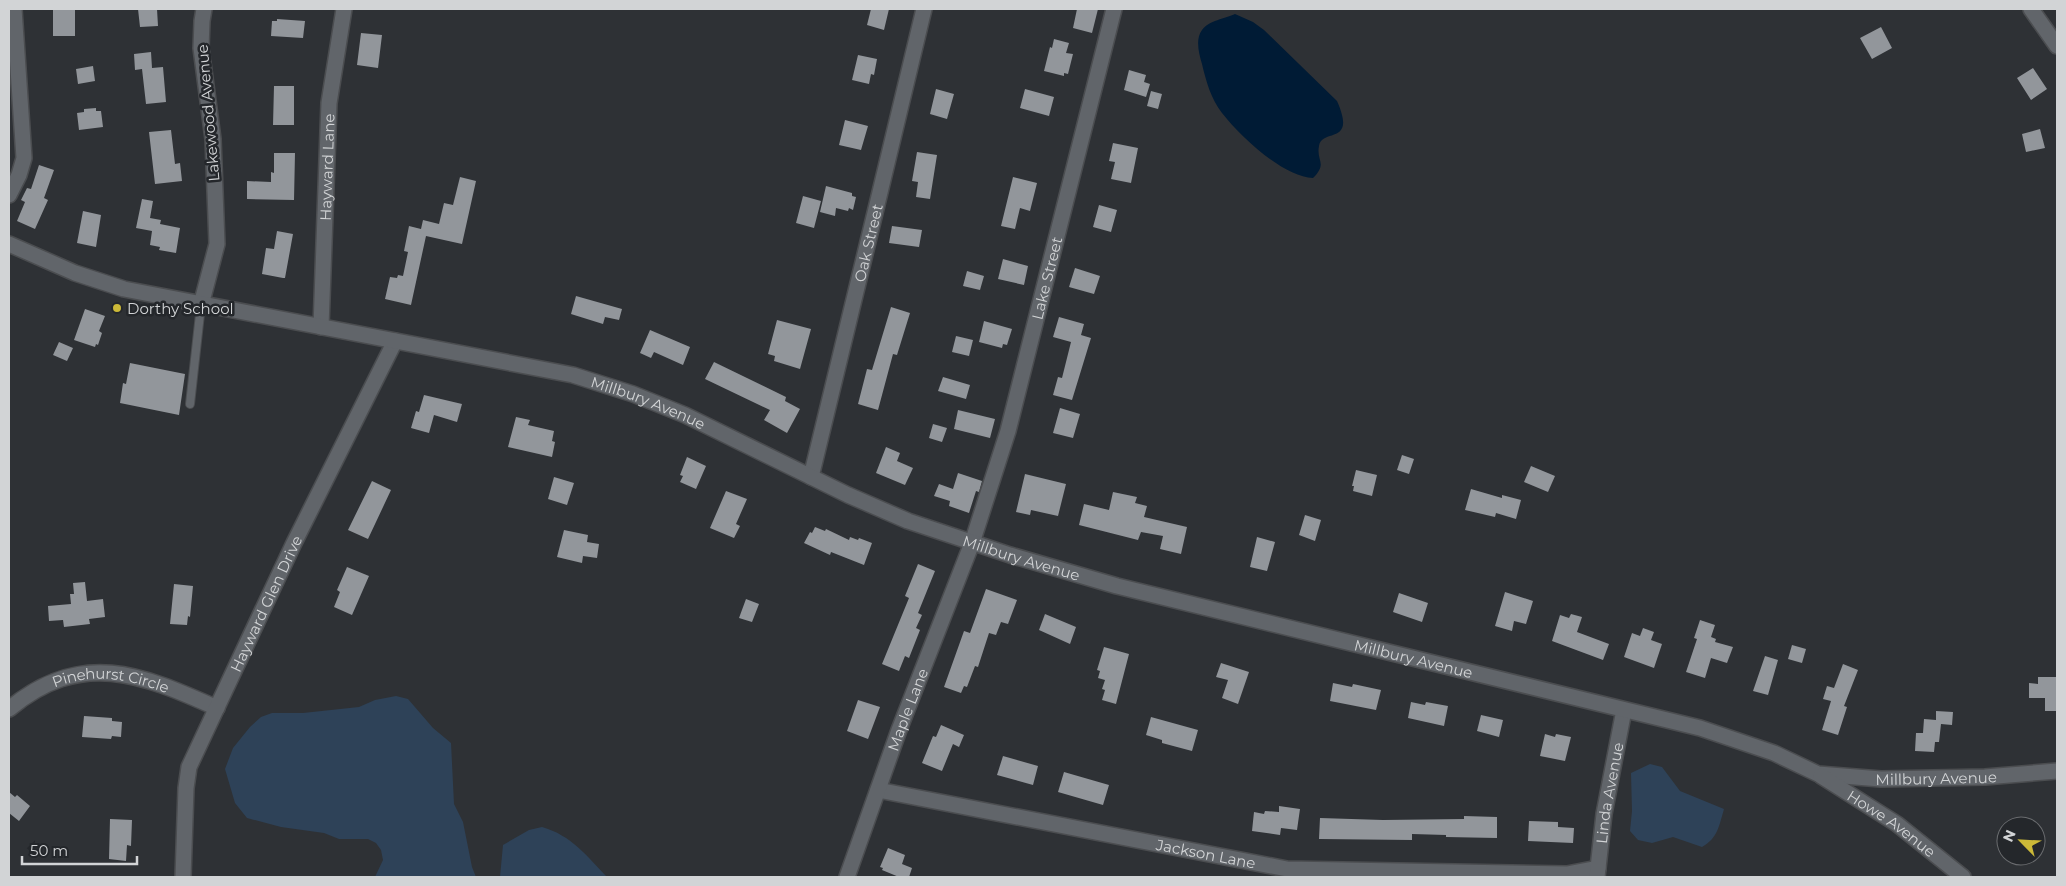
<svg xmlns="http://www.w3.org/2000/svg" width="2066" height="886" font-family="Montserrat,sans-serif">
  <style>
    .green { fill: #2e4258 }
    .water { fill: #001b35 }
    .building { fill: #92969b }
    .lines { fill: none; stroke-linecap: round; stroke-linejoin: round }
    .lane-casing { stroke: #4b4d50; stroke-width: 10 }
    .street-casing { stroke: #4b4d50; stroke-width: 18 }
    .secondary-casing { stroke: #4b4d50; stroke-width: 18 }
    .lane { stroke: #61656a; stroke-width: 8 }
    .street { stroke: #61656a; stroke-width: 15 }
    .secondary { stroke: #61656a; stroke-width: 15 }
    .poi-dot { fill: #ccb938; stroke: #24272b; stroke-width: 2 }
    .labels { text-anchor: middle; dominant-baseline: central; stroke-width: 5; stroke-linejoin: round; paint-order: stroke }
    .street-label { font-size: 15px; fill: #d2d4d6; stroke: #24272b }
    .poi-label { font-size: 15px; fill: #d2d4d6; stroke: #24272b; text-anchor: start }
  </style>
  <rect width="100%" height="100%" fill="#2e3135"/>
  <path class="green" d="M396 696 408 699 433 728 451 743 454 804 463 822 472 867 476 877H375L383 860 381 850 376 843 368 839H339L324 833 281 827 247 818 235 803 225 769 233 748 250 727 261 717 272 713H303L359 707 375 700Z
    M1650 764 1662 767 1680 791 1724 809C1719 826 1718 838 1702 847L1673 837 1652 843 1638 840 1630 831 1632 811 1631 773Z
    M542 827C571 835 588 857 607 877H500L503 845 529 830Z"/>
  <path class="water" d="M1235 14 1253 22 1264 30 1337 101C1357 146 1322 128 1319 146 1316 161 1328 163 1313 178 1283 177 1240 136 1222 113 1211 99 1206 81 1202 64 1199 54 1195 39 1202 30 1208 21 1226 18 1235 14Z"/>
  <path class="building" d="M138 9H157L158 26 140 27Z
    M871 9H889L884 30 867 25Z
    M1077 9H1098L1092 33 1073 28Z
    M53 10H75V36H53Z
    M277 19 305 21 303 38 271 36 272 21H277Z
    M1881 27 1892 48 1872 59 1860 38Z
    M361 33 382 35 378 68 357 65Z
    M1054 39 1069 43 1066 53 1073 54 1068 74 1064 73V76L1044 71 1050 47 1052 48Z
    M151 52 152 68 163 67 166 102 146 104 142 69 135 70 134 54Z
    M858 55 877 59 874 75 871 74 869 84 852 80Z
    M93 66 95 81 78 84 76 69Z
    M2033 68 2047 89 2031 100 2017 78Z
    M1129 70 1146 75 1144 82 1150 84 1146 97 1124 90Z
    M274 86H294V125H273Z
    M936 89 954 94 947 119 930 114Z
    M1025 89 1054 97 1049 116 1020 108Z
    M1151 91 1162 94 1158 109 1147 106Z
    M96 108V111H101L103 127 79 130 77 113 84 112V109Z
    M845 120 868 126 861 150 839 145Z
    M2040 129 2045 148 2026 152 2022 134Z
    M171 130 175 164 180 163 182 181 155 184 149 132Z
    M1113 143 1138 148 1131 183 1111 179 1115 162 1109 161Z
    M917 152 937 155 930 199 916 197 918 182 912 181Z
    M274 153H295L294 200 247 199V181L271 182V172L274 173Z
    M39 165 54 170 44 198 48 200 35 229 17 221 25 202 21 200 27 188 31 189Z
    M460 177 476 181 462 244 426 236 411 305 385 299 390 277 397 278 398 275 403 276 408 252 404 251 409 226 421 229 423 220 439 224 444 203 453 205Z
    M1013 177 1037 183 1030 211 1020 208 1015 229 1001 226Z
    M826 186 852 193V196L856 197 853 210 849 208 848 211 836 208 835 216 820 212Z
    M803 196 821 201 814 228 796 223Z
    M142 199 153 201 150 218 161 220 160 224 180 228 176 253 159 250 160 247 150 245 152 231 136 228Z
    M1099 205 1117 210 1111 232 1093 227Z
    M83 211 101 215 96 247 77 243Z
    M892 226 922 230 919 247 889 243Z
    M277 231 293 234 285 278H283L262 274 266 248 274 249Z
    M1003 259 1028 266 1024 285 998 279Z
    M1075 268 1100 276 1094 294 1069 287Z
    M967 271 984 276 980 290 963 286Z
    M576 296 622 309 619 320 605 317 603 324 571 314Z
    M891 307 910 313 897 355 893 354 878 410 858 404 867 369 872 370Z
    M85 309 105 316 99 331 102 333 98 345 96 344 95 347 74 340Z
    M1059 317 1084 324 1081 335 1091 338 1072 400 1053 395 1058 377 1062 378 1071 342 1053 337Z
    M777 320 811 329 800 369 774 361 775 356 768 354Z
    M984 321 1012 329 1007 345 1003 344 1002 348 979 342Z
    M650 330 690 347 683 365 654 352 651 358 640 353Z
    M956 336 973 340 969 356 952 352Z
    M59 342 73 348 67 361 53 355Z
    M714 362 786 397 785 401 800 409 787 433 764 420 770 410 705 379Z
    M130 363 185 374 179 415 120 403 123 383 126 384Z
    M943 377 970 385 966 399 938 391Z
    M424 395 462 404 457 422 434 415 429 433 411 428 416 411 419 412Z
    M1060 408 1080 414 1073 438 1053 433Z
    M958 410 995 419 990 438 954 429Z
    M516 417 530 420 528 425 554 431 552 441 555 442 552 457 508 447Z
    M933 424 947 428 942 442 929 438Z
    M886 447 900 453 897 461 913 468 905 485 876 473Z
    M1402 455 1414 459 1409 474 1397 470Z
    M687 457 706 466 696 489 680 482 683 476 680 475Z
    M1531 466 1555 476 1548 492 1524 482Z
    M1356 470 1377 475 1372 496 1353 491 1354 486H1352Z
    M958 473 982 481 979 492 976 491 969 513 949 506 950 501 934 496 939 484 953 489Z
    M1025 474 1066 484 1058 516 1031 510 1030 515 1016 512Z
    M554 477 574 483 567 505 548 499Z
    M372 481 391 490 368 539 348 530Z
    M1471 489 1502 498V495L1521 500 1516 519 1496 513 1495 517 1465 510Z
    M726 491 747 499 736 524 740 526 734 538 710 528Z
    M1113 492 1137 497 1135 503 1147 506 1144 517 1187 527 1181 554 1160 549 1163 536 1141 532 1138 540 1079 525 1084 504 1109 510Z
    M1305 515 1321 520 1315 541 1299 535Z
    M815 527 825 531 826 529 849 540 850 537 858 540 859 538 872 543 864 565 831 552 830 555 804 543 810 532 812 533Z
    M564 530 588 535 587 542 599 544 597 558 583 556 582 563 557 557Z
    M1257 537 1275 542 1267 571 1250 567Z
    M918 564 935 571 918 613 922 615 916 628 920 630 909 658 905 656 899 671 882 664 909 598 905 596Z
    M347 567 369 576 352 615 334 607 340 592 337 590Z
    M85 582 87 601 103 599 105 617 89 619 90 624 64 627 63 620 49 621 48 606 71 604 70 594H74L73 583Z
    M174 584 193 586 190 617 188 616 187 625 170 624Z
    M986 589 1017 600 1008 624 1001 622 996 635 989 633 978 667 975 666 967 687 964 686 961 693 944 687 964 631 970 633Z
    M1505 592 1533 601 1526 624 1514 621 1512 631 1495 626Z
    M1399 593 1428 603 1422 622 1393 612Z
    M746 599 759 604 752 622 739 618Z
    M1045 614 1076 627 1070 644 1039 630Z
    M1571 614 1582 617 1577 632 1609 644 1603 660 1552 641 1560 615 1569 618Z
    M1700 620 1715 625 1711 637 1716 639 1715 642 1733 647 1727 663 1711 658 1705 678 1686 672 1697 639 1694 638Z
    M1643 628 1654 632 1651 640 1662 644 1654 668 1624 657 1632 633 1640 636Z
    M1792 645 1806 649 1802 663 1788 659Z
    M1104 647 1129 654 1116 704 1102 700 1105 690 1102 689 1105 680 1098 678 1100 671 1097 670Z
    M1765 656 1778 660 1768 695 1753 691Z
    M1221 663 1249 672 1238 704 1222 698 1228 680 1216 677Z
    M1843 664 1858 670 1844 706 1847 707 1838 735 1822 730 1831 701 1823 699 1827 686 1834 688Z
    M2038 677H2057V711H2045V698H2029V683L2038 684Z
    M1333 683 1352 687 1353 684 1381 690 1376 710 1330 701Z
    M858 700 880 707 868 739 847 731Z
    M1411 702 1425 705 1426 702 1448 706 1444 726 1408 718Z
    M1936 711 1953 712 1952 725 1941 724 1939 742H1935L1934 752 1915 751 1916 733H1923L1924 719 1936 720Z
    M1481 715 1503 720 1499 737 1477 731Z
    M84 716 112 718V721L122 722 121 737 112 736 111 739 82 737Z
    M1151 717 1198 730 1192 751 1162 743V740L1146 735Z
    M941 725 964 735 959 747 953 744 942 771 922 763 933 736 936 737Z
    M1545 734 1555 737 1556 734 1571 737 1565 761 1540 756Z
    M1003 756 1038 766 1033 785 997 775Z
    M1064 772 1109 785 1103 805 1058 792Z
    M9 792 15 797 17 795 30 806 19 821 9 813Z
    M1279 806 1300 809 1297 830 1281 828 1280 835 1252 831 1254 812 1264 814 1265 811 1279 812Z
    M1464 816 1497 817V838L1446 837V835L1412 834V840L1319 839 1320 818 1383 820 1464 819Z
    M110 819 132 820 131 846 127 845 126 861 109 859Z
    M1529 821 1558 822V827L1574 828 1573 843 1528 841Z
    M888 848 905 855 902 864 912 868 909 877H899L882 870 883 868 880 867Z"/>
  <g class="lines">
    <defs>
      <path id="lane" d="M190 404 201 305"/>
      <g id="street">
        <path d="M2031 9 2057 46"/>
        <path d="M9 195 19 175 24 158 14 9"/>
        <path d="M201 305 217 244 213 139 201 48 202 21 204 9"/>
        <path id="s1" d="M321 327 329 103 344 9"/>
        <path id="s2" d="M811 477C850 321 886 165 924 9"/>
        <path id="s3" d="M9 709C81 649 141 674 217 708"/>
        <path id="s4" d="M878 790 1287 869 1567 874 1598 868"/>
        <path id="s5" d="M183 877 186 788 189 767 294 543 395 341"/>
        <path id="s6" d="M847 877 899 730 972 543 1008 431 1114 9"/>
        <path id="s7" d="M1597 877 1604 814 1624 710"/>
      </g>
      <g id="secondary">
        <path id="s8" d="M9 244 75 273 124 289 573 375 633 394 685 415 848 495 908 521 1010 555 1117 586 1700 728 1774 753 1818 774 1881 779 1985 777 2057 771"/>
        <path id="s9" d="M1821 776 1897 824 1963 877"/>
      </g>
    </defs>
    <use href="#lane" class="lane-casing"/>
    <use href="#street" class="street-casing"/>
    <use href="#secondary" class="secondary-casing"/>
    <use href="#lane" class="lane"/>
    <use href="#street" class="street"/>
    <use href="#secondary" class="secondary"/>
  </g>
  <circle class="poi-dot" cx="117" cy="308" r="5"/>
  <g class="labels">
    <g class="street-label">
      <text transform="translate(208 113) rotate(-95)">Lakewood Avenue</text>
      <text stroke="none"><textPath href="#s1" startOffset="160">Hayward Lane</textPath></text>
      <text stroke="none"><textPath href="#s2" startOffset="241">Oak Street</textPath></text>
      <text stroke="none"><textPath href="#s6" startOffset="632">Lake Street</textPath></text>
      <text stroke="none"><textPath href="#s8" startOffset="661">Millbury Avenue</textPath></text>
      <text stroke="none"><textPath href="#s8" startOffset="1066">Millbury Avenue</textPath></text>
      <text stroke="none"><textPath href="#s5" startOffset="291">Hayward Glen Drive</textPath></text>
      <text stroke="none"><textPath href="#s8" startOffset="1471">Millbury Avenue</textPath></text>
      <text stroke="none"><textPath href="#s3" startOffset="111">Pinehurst Circle</textPath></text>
      <text stroke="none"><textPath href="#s6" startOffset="178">Maple Lane</textPath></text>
      <text stroke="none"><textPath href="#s8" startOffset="2011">Millbury Avenue</textPath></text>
      <text stroke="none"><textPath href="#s7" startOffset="85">Linda Avenue</textPath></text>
      <text stroke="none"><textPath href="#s9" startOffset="85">Howe Avenue</textPath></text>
      <text stroke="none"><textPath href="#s4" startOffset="334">Jackson Lane</textPath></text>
    </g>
    <g class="poi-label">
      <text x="127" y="308">Dorthy School</text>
    </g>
  </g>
  <rect width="2066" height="886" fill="none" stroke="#d2d4d6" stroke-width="20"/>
  <g transform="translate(2021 841) rotate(294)"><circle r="24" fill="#24272b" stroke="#6a6c6f"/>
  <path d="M0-4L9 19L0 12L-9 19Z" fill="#ccb938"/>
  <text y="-8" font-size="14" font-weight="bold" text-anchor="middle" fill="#d2d4d6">N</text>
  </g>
  <path d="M22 856v8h115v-8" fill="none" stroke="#d2d4d6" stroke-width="2.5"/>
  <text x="30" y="856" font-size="15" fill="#d2d4d6" stroke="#24272b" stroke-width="4" paint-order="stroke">50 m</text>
</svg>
